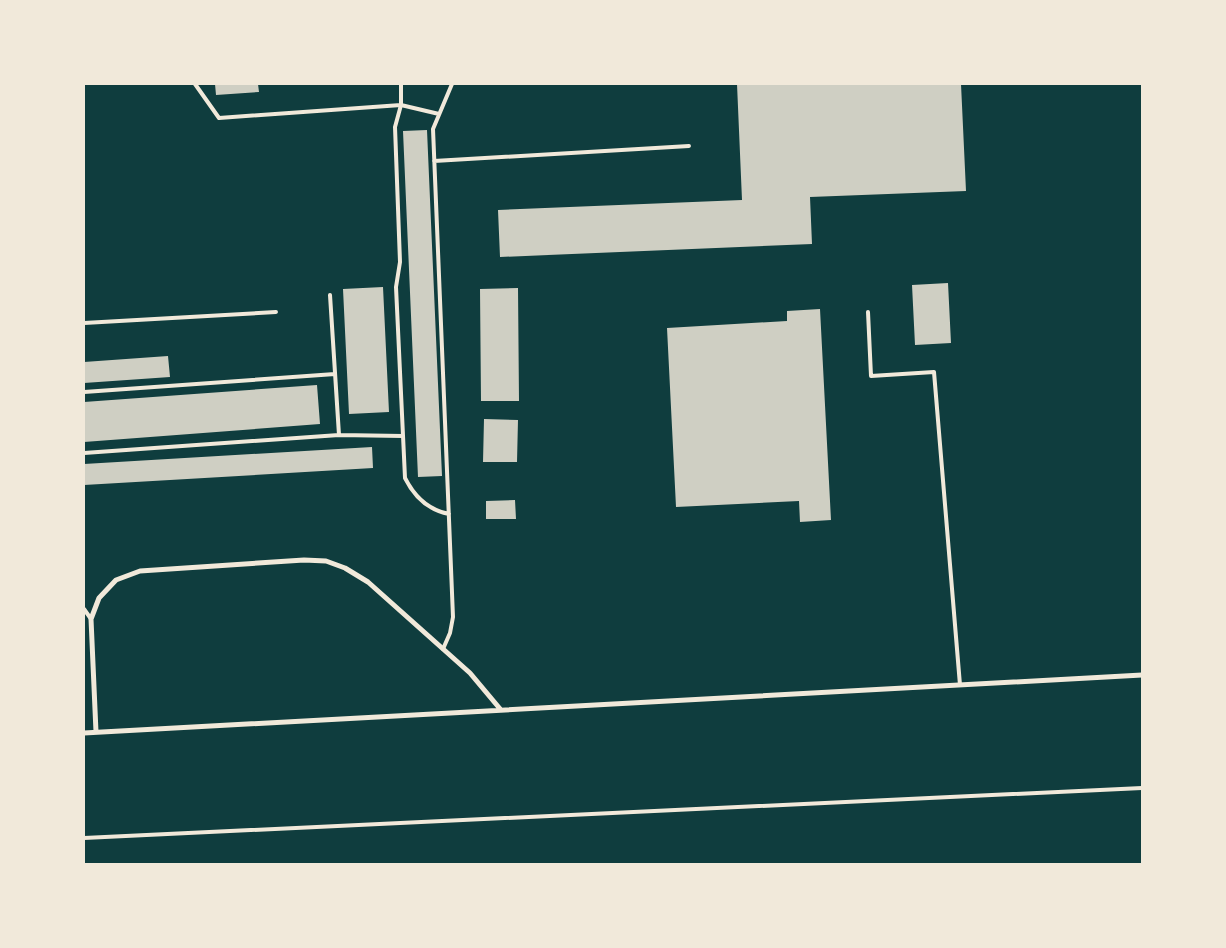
<svg xmlns="http://www.w3.org/2000/svg" width="1226" height="948" font-family="'Roboto Condensed',sans-serif">
  <style>
    .building { fill: #cfcfc3 }
    .lines { fill: none; stroke-linecap: round; stroke-linejoin: round }
    .service { stroke: #f1e9da; stroke-width: 4 }
    .minor { stroke: #f1e9da; stroke-width: 5 }
  </style>
  <rect width="100%" height="100%" fill="#0f3d3e"/>
  <path class="building" d="M215 84H258L259 92 216 95Z
    M737 84H961L966 191 810 197 812 244 500 257 498 210 742 200Z
    M427 130 442 476 418 477 403 131Z
    M948 283 951 343 915 345 912 285Z
    M383 287 389 412 349 414 343 289Z
    M518 288 519 401H481L480 289Z
    M820 309 831 520 800 522 799 501 676 507 667 328 787 321V311Z
    M168 356 170 377 84 383V362Z
    M317 385 320 424 84 442V402Z
    M484 419 518 420 517 462H483Z
    M372 447 373 468 84 485V464Z
    M515 500 516 519H486V501Z"/>
  <g class="lines">
    <path class="service" d="M195 84 219 118 401 105 439 114
      M401 84V105L395 127 400 262 396 287 405 478C414 496 428 510 449 514
      M434 161 689 146
      M868 312 871 376 934 372 960 685
      M84 323 276 312
      M84 392 335 374
      M339 435 403 436
      M84 453 339 435 330 295
      M84 609 91 619
      M443 649 450 633 453 617 433 129 452 84
      M84 838 1142 788"/>
    <path class="minor" d="M96 732 91 619 99 598 116 580 140 571 304 560 326 561 345 568 368 582 470 673 501 710
      M84 733 1142 675"/>
  </g>
  <rect width="1226" height="948" fill="none" stroke="#f1e9da" stroke-width="170"/>
</svg>
